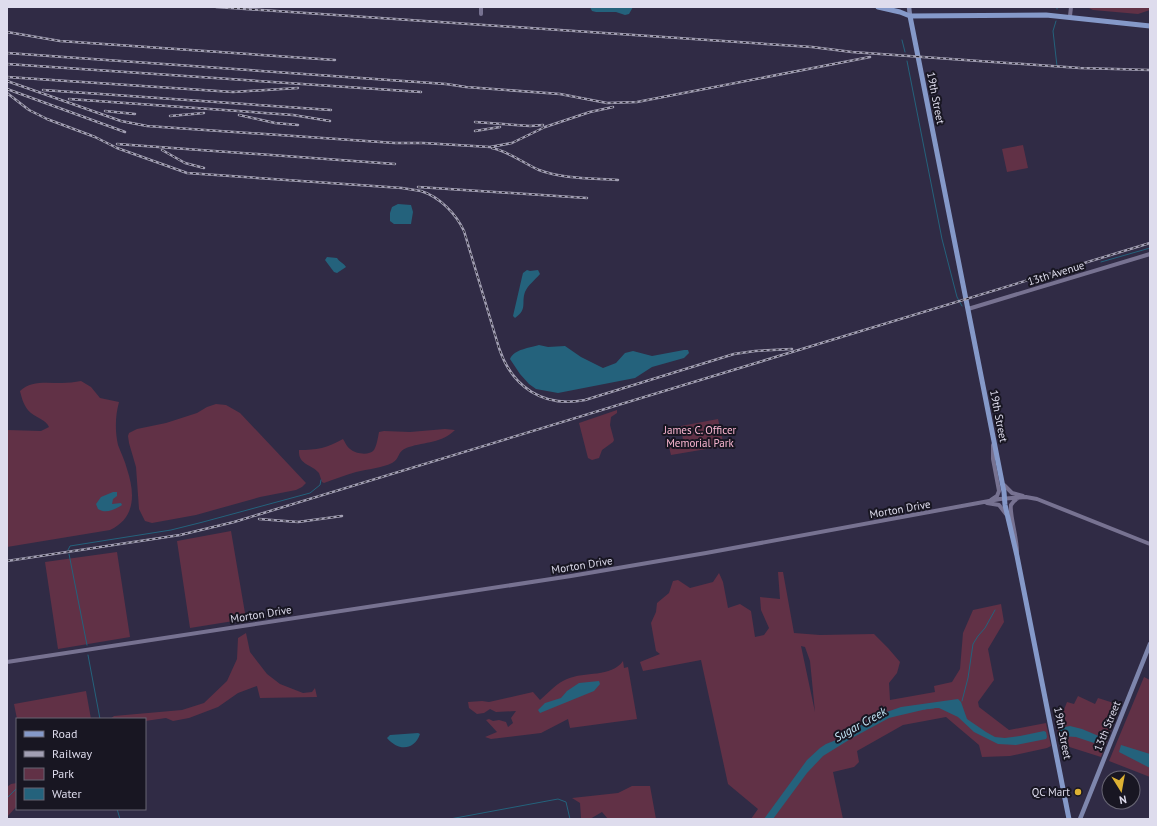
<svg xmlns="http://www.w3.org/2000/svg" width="1157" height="826" font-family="'PT Sans',sans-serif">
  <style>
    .green { fill: #613146; fill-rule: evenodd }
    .water { fill: #24627c }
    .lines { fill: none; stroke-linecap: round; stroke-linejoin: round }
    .stream { stroke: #24627c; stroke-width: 1 }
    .tertiary { stroke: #777291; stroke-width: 4 }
    .secondary { stroke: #7e86ad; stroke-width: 4.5 }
    .primary { stroke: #8599c9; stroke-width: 5 }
    .rail-casing { stroke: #a29fb3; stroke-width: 2.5 }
    .rail { stroke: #181622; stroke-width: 1; stroke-dasharray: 3; stroke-linecap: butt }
    .poi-dot { fill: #ddb133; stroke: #181622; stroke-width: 1.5 }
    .labels { text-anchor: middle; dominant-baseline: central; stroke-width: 4; stroke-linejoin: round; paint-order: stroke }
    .street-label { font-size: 11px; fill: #dedced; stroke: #181622 }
    .park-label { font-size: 11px; fill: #fbb7d1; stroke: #181622 }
    .poi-label { font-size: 11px; fill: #dedced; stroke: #181622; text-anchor: end }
    .water-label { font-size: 12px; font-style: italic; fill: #c5e7f7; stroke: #181622 }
  </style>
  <rect width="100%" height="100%" fill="#302b45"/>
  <path class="green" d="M1087 7H1150V10L1138 14 1093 10Z
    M1023 145 1028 168 1007 172 1002 149Z
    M81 381 91 387 100 398 119 402C115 417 115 431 118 445 121 453 125 461 127 469 135 493 136 518 110 530L7 547V430L41 431 49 427C46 420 37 418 31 413 24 407 22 399 20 391 31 380 48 383 62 383 68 383 75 382 81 381Z
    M216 404 226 405 240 413 306 483 302 487 296 490 260 497 196 515 152 523 145 521 139 509 136 467 129 443 128 436 129 433 137 429 166 423 197 413 207 407Z
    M617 410V413L611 417 610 425 614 440 613 442 602 450 599 458 592 460 588 458 579 423Z
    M718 419 724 446 671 455 668 443 683 440 681 426Z
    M445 429 455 430C442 443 425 442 409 447 396 451 401 458 392 463 382 468 368 469 356 472 345 475 335 479 324 483L322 482C321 479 320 476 319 473 311 464 298 465 299 450 317 450 327 448 343 439 345 442 347 447 350 449 356 454 369 456 374 450 377 445 378 437 379 432L384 431 410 432Z
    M231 531 246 619 190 628 177 541Z
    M117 552 130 637 58 649 45 562Z
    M778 572H783L794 633 820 635 874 634 888 648 900 662 897 673 889 683 890 700 935 692 934 686 952 682 960 669 963 633 973 610 1001 604 1004 622 988 649 994 680 978 702 979 707 1009 730 1046 723 1051 746 1047 748 1010 756 982 757 979 745 946 717 903 725 857 751 859 762 854 767 833 772 843 819H751L758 809 728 784 701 660 643 671 640 662 660 654 656 651 651 623 656 612 657 603 669 593 673 581 678 580 690 588 713 582 719 573 723 582 728 608 740 604 751 611 755 637 764 635 769 628 761 610 760 597 780 599ZM801 646 805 647 810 661 815 712Z
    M246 633 250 652 267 674 280 684 303 693 312 692 315 688 317 697 260 698 257 686 238 693 218 707 189 718 173 721 166 718 145 721V719H110L114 716 182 710 204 703 227 681 237 659 238 638Z
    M623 661 624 668 628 667 637 719 570 728 568 719 541 733 491 739 485 737 497 732 486 720 489 719 493 721 499 720 506 722 508 727 513 723 511 718 516 711 496 712 490 709 484 713 477 714 469 708 468 702 482 701 489 702 533 692 540 700C549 692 557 683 567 679 585 671 611 678 623 661Z
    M1144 677 1150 680V777L1109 761Z
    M86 691 91 719H17L14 704Z
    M1078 696 1095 704 1098 698 1120 705 1101 757 1060 744 1055 721 1060 720 1067 702 1074 704Z
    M17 783V806L7 817V787L11 784Z
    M632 786H650L656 819H608L602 812 590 819 581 818 580 803 572 798 618 793Z"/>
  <path class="water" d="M590 7H633L629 14 625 15 616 12H596L592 11Z
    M398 204 411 205 413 212 411 224H394L390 221V213L392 207Z
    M327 257 337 258C339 262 344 263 346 267L337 273 334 272 325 260Z
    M527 270 530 271 538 270 540 274C535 280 528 285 525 292 521 303 528 309 515 318L513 316 522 277 523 273Z
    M539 345 548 347 565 346 581 357 603 368 616 363 625 353 633 351 652 356 684 350H688L689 353 684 358 652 367 635 378 558 393 536 389 529 384 520 374 510 359C514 349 530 348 539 345Z
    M113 492H117V496L113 499 112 504 121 503 122 505C114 510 106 514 98 509L96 504 101 497Z
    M599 681 600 684 594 691 540 713 538 710 545 703 561 698 567 691 579 683Z
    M958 699 961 702 967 719 986 732 995 737 1005 738 1020 736 1044 731 1046 732 1047 737 1046 739 1016 745 998 744 974 732 958 717 939 708H931L897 716 889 718 852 738 823 756 807 773 773 819H764L807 760 820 748 826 744 836 740 878 715 901 707Z
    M1070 726 1082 729 1101 737 1100 743 1097 744 1076 737 1062 736 1060 735 1059 729 1060 728Z
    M418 733 420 734C414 751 398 751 387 738L390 735Z
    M1121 745 1150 754V768L1119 752Z"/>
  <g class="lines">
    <path class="stream" d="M1057 9V7
      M1056 21 1053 31 1057 66
      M902 40 905 52
      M907 61 942 239 957 297 962 306
      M1101 262 1150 248
      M68 550 70 546 171 530 203 522 310 493 320 485 321 480
      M69 554 87 645
      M88 655 100 719
      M962 701 968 678 973 644 978 636 985 628 995 610
      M924 709 934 708
      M7 798 17 788
      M117 809 120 819
      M450 819 558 799 566 802 570 819"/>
    <path class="tertiary" d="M481 14V7
      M1070 16 1071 7
      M968 309 1150 254
      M1004 485 1012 493 1023 496
      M991 500 997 496 999 491 993 459V445
      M987 503 999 505 1006 514
      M1017 554C1018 541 1009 513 1011 505 1013 501 1015 500 1018 498
      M7 662 571 576 706 553 1000 499 1026 497 1037 499 1150 544"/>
    <path class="secondary" d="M909 7 910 16
      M1080 819 1150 644"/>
    <path class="primary" d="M878 7 900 12 910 16 1046 15 1150 26
      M910 16 1004 492 1005 505 1017 556 1069 819"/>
    <defs>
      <path id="rail" d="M216 7 812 47 852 52 1080 68 1150 70
        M7 32 60 41 335 60
        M7 53 446 84 466 87 560 94 607 103 637 102 870 57
        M7 64 421 92
        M7 77 233 92 298 88
        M7 81 121 121 147 126 395 143H423L490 147 512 143 545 127 590 112 613 107
        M7 89 125 132
        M43 90 331 110
        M7 93 29 110 47 119 95 137 117 148 187 173 402 188C408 189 415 190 421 191 440 197 456 214 464 231L499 348C512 387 543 408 585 400L734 354 755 351 792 349
        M69 99 293 115 330 121
        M105 111 135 114
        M239 115 275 123 298 125
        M170 116 204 113
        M475 122 530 126 543 125
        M475 131 500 127
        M117 144 395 164
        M492 148C510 152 523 163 539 170 563 179 592 178 618 180
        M162 150 185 163 204 168
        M418 187 587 198
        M259 519 298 522 342 516
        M7 561 180 535 234 522 1150 243"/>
    </defs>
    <use href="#rail" class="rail-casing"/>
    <use href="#rail" class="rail"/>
  </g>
  <circle class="poi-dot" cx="1078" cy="792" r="4"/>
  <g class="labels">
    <g class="street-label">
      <text transform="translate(936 98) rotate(79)">19th Street</text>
      <text transform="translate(1056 273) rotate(-17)">13th Avenue</text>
      <text transform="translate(999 416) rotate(79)">19th Street</text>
      <text transform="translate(900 509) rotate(-10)">Morton Drive</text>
      <text transform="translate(582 565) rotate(-9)">Morton Drive</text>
      <text transform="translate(261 614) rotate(-9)">Morton Drive</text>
      <text transform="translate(1107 726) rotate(-68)">13th Street</text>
      <text transform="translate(1063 733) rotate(79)">19th Street</text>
    </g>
    <g class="park-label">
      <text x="700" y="430">James C. Officer<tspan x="700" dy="13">Memorial Park</tspan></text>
    </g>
    <g class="poi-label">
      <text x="1070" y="792">QC Mart</text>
    </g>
    <g class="water-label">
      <text transform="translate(860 724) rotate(-29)">Sugar Creek</text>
    </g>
  </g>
  <rect width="1157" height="826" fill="none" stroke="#dedced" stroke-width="16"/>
  <rect x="16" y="718" width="130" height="92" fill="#181622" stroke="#676573"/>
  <rect x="24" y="731" width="20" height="6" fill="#8599c9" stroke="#676573"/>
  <text x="52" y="738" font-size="12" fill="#dedced">Road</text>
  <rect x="24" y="751" width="20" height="6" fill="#a29fb3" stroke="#676573"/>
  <text x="52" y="758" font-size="12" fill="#dedced">Railway</text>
  <rect x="24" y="768" width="20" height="12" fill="#613146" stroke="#676573"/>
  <text x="52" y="778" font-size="12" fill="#dedced">Park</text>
  <rect x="24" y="788" width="20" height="12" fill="#24627c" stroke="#676573"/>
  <text x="52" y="798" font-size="12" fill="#dedced">Water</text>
  <g transform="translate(1121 790) rotate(169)"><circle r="19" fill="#181622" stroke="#676573"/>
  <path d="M0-3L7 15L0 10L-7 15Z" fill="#ddb133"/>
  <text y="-6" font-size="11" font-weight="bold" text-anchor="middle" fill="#dedced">N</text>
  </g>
</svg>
